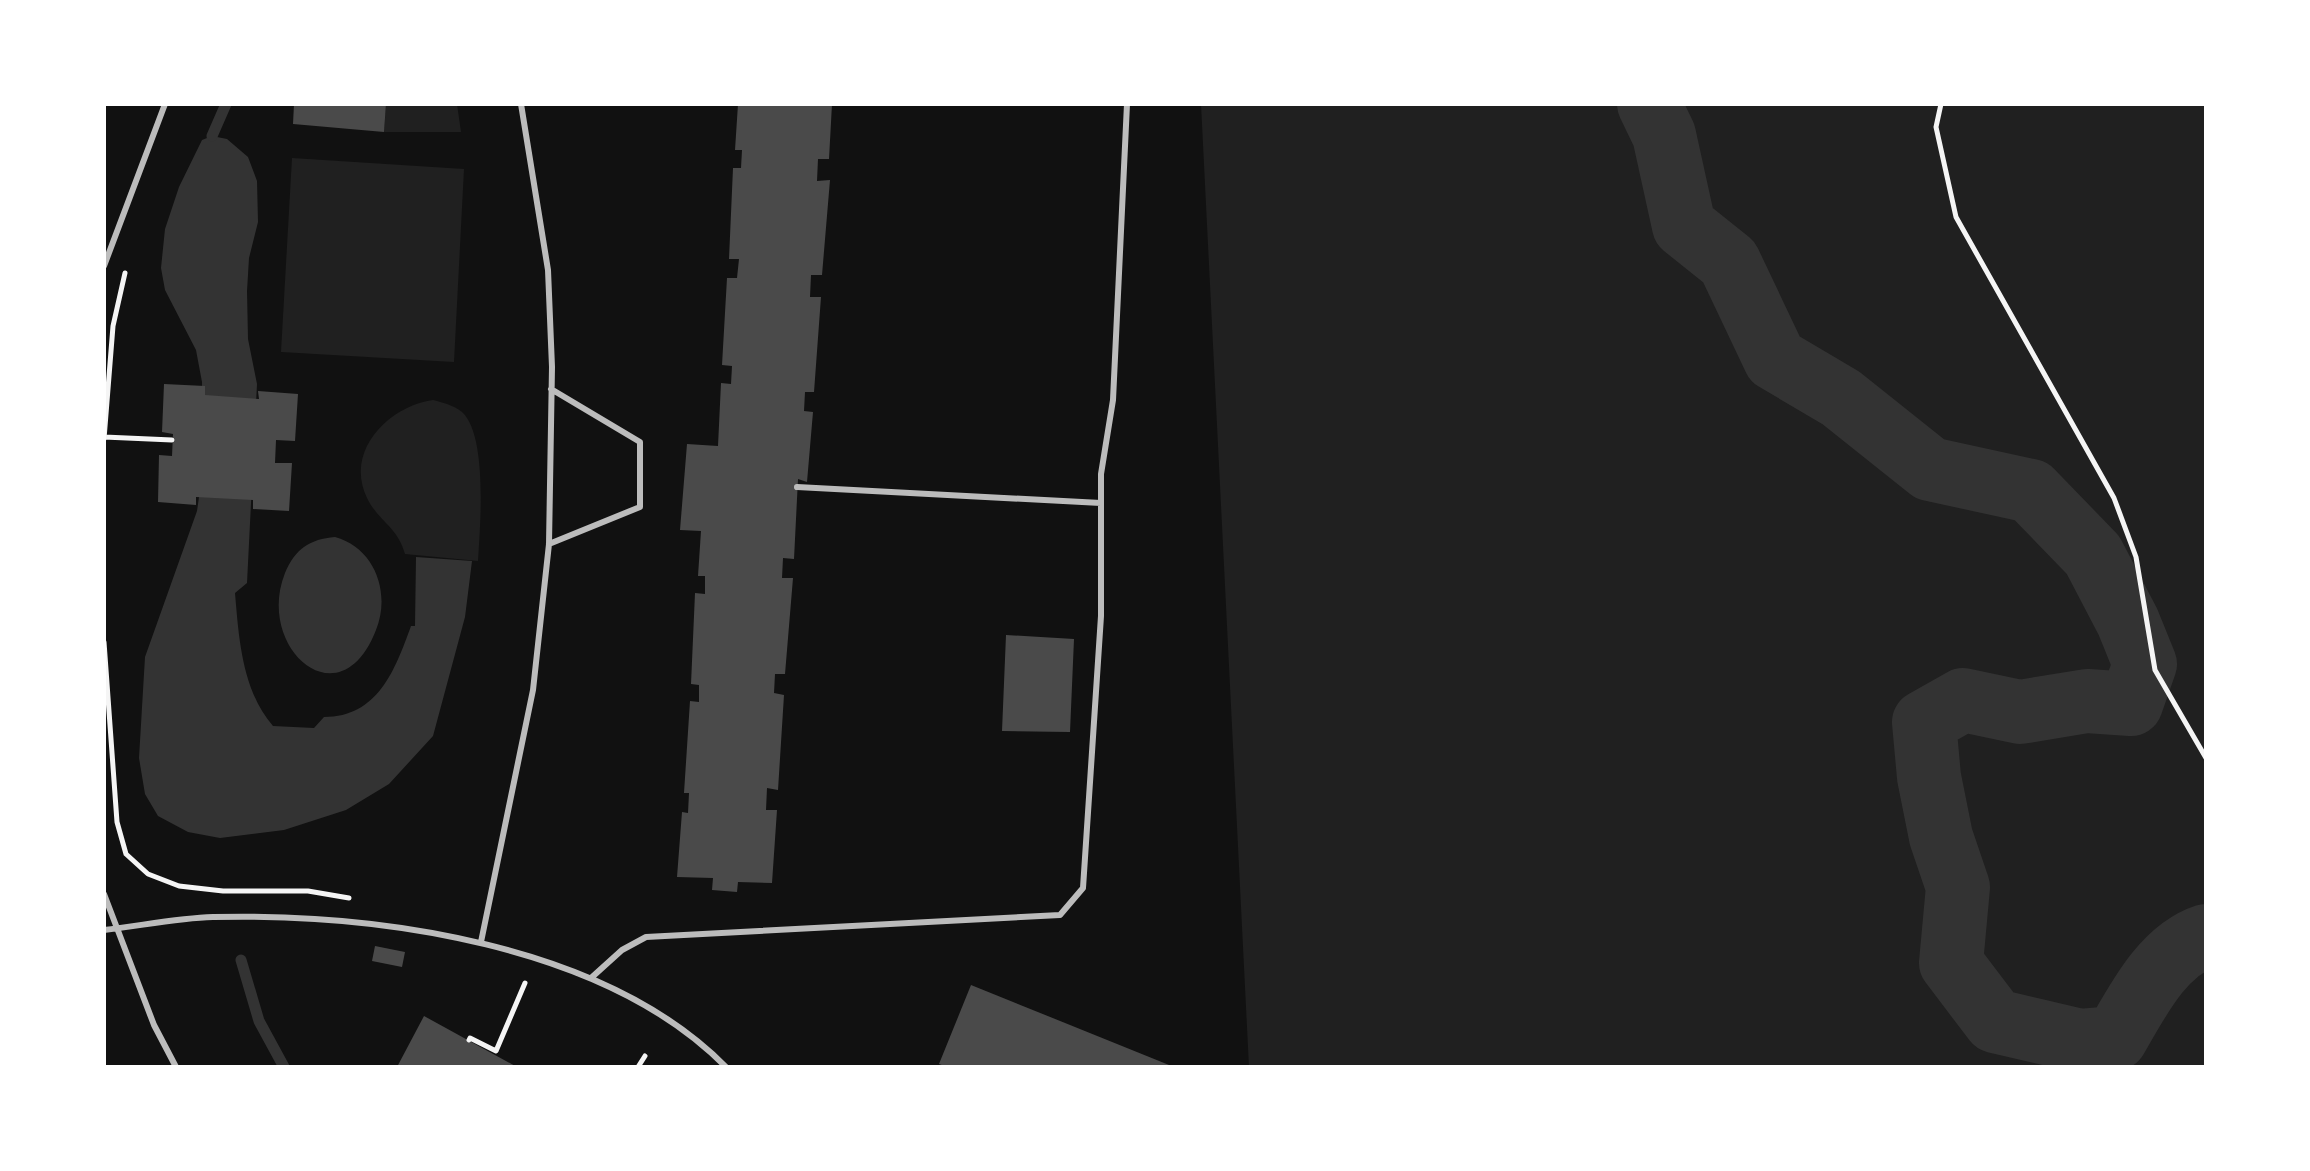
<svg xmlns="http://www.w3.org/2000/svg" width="2310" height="1171" font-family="'Archivo Narrow',sans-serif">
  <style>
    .green { fill: #202020 }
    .water { fill: #333 }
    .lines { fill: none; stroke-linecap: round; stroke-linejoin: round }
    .stream { stroke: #333; stroke-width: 11 }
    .river { stroke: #333; stroke-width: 64 }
    .building { fill: #4a4a4a }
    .path { stroke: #f5f5f5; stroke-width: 5 }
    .service { stroke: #bcbcbc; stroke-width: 6 }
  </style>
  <rect width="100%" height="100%" fill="#111"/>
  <path class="green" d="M386 104H457L461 132H384Z
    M1201 104H2206V1067H1249Z
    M292 158 464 169 454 362 281 352Z
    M433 400C444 403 453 405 462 412 488 436 480 527 478 561L405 554C398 527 378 521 367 498 344 451 389 406 433 400Z"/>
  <path class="water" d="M212 136 227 139 248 157 257 181 258 222 249 258 247 291 248 339 257 384 247 583 235 593C239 639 242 690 273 726L314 728 324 717C378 717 395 670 411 626H415L416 557 472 561 465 617 433 736 389 784 346 810 284 830 220 838 188 832 158 816 145 794 139 758 145 657 197 511 203 469 202 382 196 350 165 290 161 268 165 229 179 187 202 140Z
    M335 537C375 548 391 593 376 630 340 723 255 648 285 573 295 549 310 539 335 537Z"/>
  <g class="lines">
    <path class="stream" d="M212 136 226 104
      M241 960 259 1021 284 1067"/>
    <path class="river" d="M1649 104 1664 135 1684 226 1729 262 1775 359 1841 398 1930 469 2031 491 2093 555 2128 622 2145 664 2131 704 2087 701 2020 712 1963 700 1924 722 1929 777 1941 837 1958 887 1951 963 1995 1021 2080 1041 2116 1038C2138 1000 2163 950 2206 936"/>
  </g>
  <path class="building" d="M294 104H386L384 132 293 124Z
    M738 104H832L829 159H818L817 181 830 180 822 275H811L810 297H821L814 392H805L804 411 813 412 807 482 798 479 794 559 783 558 782 578H793L785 674H775L774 693 784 695 778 790 767 788 766 810H777L772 883 738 882 737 892 712 890 713 878 677 877 682 812 688 813 689 793H684L690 701 699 702V685L691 684 695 593 705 594V576H698L701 531 680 530 687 444 718 446 721 383 731 384 732 366 722 365 727 278H737L739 259H729L733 168H741L742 150H735Z
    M164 384 205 386V395L259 399 258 391 298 394 295 441 276 440 275 463H292L289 511 253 509V500L196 497V505L158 502 159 455 172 456 173 434 162 432Z
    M1006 635 1074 639 1070 732 1002 731Z
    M375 946 405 952 402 967 372 961Z
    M971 985 1174 1067H947L939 1064Z
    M424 1016 517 1067H397Z"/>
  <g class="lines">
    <path class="path" d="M1941 104 1936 127 1956 217 2114 498 2136 557 2155 670 2206 758
      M104 437 172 440
      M104 439 113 326 125 273
      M104 642 117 822 126 854 148 874 179 886 223 891H308L349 898
      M469 1040 470 1038 496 1051 525 983
      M638 1067 645 1056"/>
    <path class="service" d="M104 266 165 104
      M797 487 1101 503
      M549 544 640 507V442L551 389
      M104 894 154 1025 176 1067
      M104 930C140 926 177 918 213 917 378 913 605 944 726 1067
      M481 942 533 690 549 544 552 367 548 270 521 104
      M591 978 622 950 646 937 1060 915 1083 888 1101 616V474L1113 400 1127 104"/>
  </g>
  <rect width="2310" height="1171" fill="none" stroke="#ffffff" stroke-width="212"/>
</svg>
